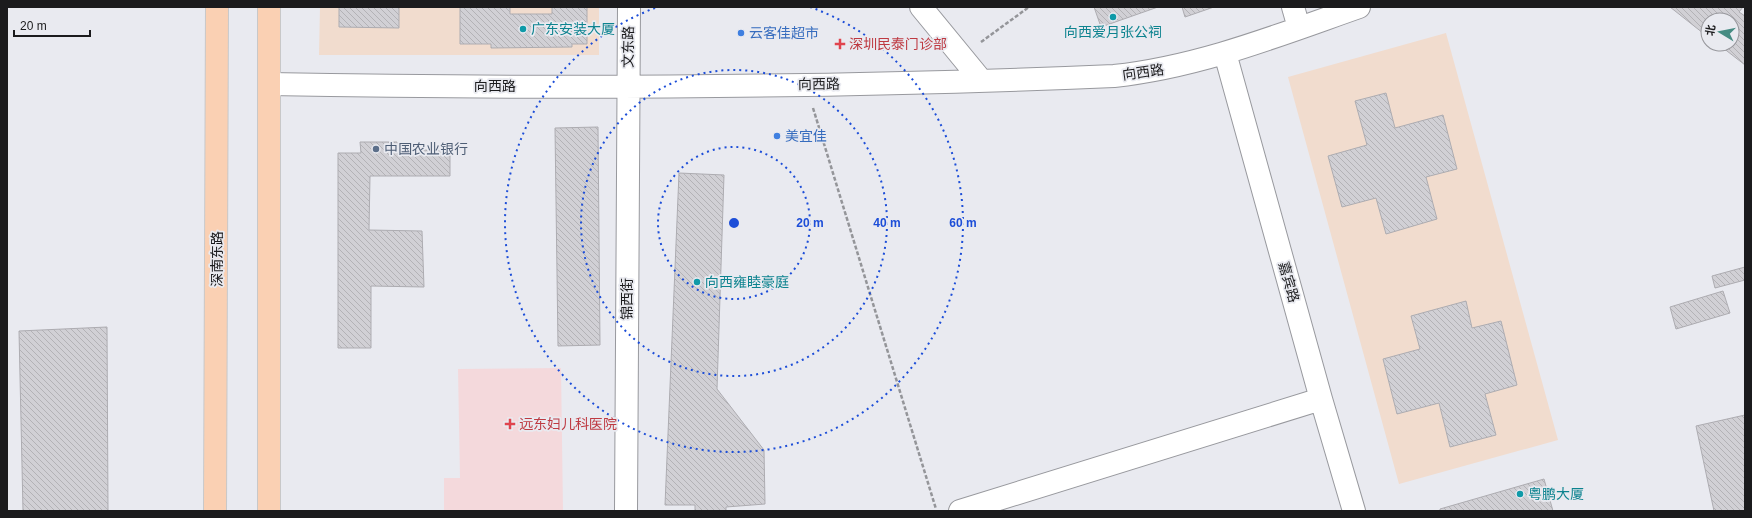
<svg xmlns="http://www.w3.org/2000/svg" width="1752" height="518" font-family="Arial,'Noto Sans SC',sans-serif">
  <style>
    .commercial { fill: #f1dcce }
    .medical { fill: #f4d9dc }
    .building { fill: url(#building-back-hatch); stroke: #adacb1 }
    .lines { fill: none; stroke-linecap: round; stroke-linejoin: round }
    .street-casing { stroke: #98999e; stroke-width: 24 }
    .primary-casing { stroke: #c8c8c9; stroke-width: 24 }
    .path { stroke: #949599; stroke-width: 2.5; stroke-dasharray: 4 2; stroke-linecap: butt }
    .street { stroke: #fff; stroke-width: 22 }
    .primary { stroke: #fad0b3; stroke-width: 22 }
    .ring { fill: none; stroke: #1d4ed8; stroke-width: 2; stroke-dasharray: 2 4 }
    .culture-dot { fill: #0f9aa8; stroke: #e9eaf0; stroke-width: 1.5 }
    .shop-dot { fill: #3f7fe0; stroke: #e9eaf0; stroke-width: 1.5 }
    .health-dot { fill: #e0444e; stroke: #e9eaf0; stroke-width: 1.5 }
    .service-dot { fill: #5c6f8a; stroke: #e9eaf0; stroke-width: 1.5 }
    .labels { text-anchor: middle; dominant-baseline: central; stroke-width: 3.5; stroke-linejoin: round; paint-order: stroke }
    .culture-label { font-size: 14px; fill: #0d838f; stroke: #e9eaf0; text-anchor: start }
    .shop-label { font-size: 14px; fill: #366cbe; stroke: #e9eaf0; text-anchor: start }
    .health-label { font-size: 14px; fill: #be3a42; stroke: #e9eaf0; text-anchor: start }
    .street-label { font-size: 14px; fill: #1b1b1d; stroke: #e9eaf0 }
    .service-label { font-size: 14px; fill: #4e5e75; stroke: #e9eaf0; text-anchor: start }
    .centre { fill: #1d4ed8; stroke: #e9eaf0; stroke-width: 2 }
    .ring-label { font-size: 12px; text-anchor: middle; font-weight: bold; fill: #1d4ed8; stroke: #e9eaf0; stroke-width: 3.5; stroke-linejoin: round; paint-order: stroke }
  </style>
  <defs>
    <pattern id="building-back-hatch" width="6" height="6" patternUnits="userSpaceOnUse"><rect width="6" height="6" fill="#d1d0d5"/><path d="M-1 5l2 2M0 0l6 6M5-1l2 2" fill="none" stroke="#b3b2b6"/></pattern>
  </defs>
  <rect width="100%" height="100%" fill="#e9eaf0"/>
  <path class="commercial" d="M320 7H599V55H319Z
    M1446 33 1558 440 1399 484 1288 77Z"/>
  <path class="medical" d="M561 368 563 511H444V478H460L458 369Z"/>
  <path class="building" d="M339 7H399V28L339 27Z
    M460 7H510V14H552V7H587V44H572V47L491 48V44H460Z
    M1094 7H1158L1101 27Z
    M1182 7H1214L1185 17Z
    M1670 7H1743L1739 12 1745 16V65L1718 44H1732V20H1708V37Z
    M1386 93 1395 128 1443 115 1457 169 1426 177 1437 219 1386 234 1376 198 1342 207 1328 156 1367 145 1355 101Z
    M598 127 600 345 558 346 555 128Z
    M360 142H397V149L450 151V176H370L369 230 422 231 424 287 371 286V348H338V153H361Z
    M679 173 724 175 717 389 764 450 765 504 726 507V511H695V505H665Z
    M1745 267V280L1715 288 1712 276Z
    M1723 291 1730 313 1676 329 1670 307Z
    M1466 301 1472 328 1501 321 1517 385 1485 394 1496 435 1450 447 1439 403 1397 414 1383 359 1420 349 1411 316Z
    M107 327 108 511H23L19 331Z
    M1745 415V511H1714L1696 426Z
    M1544 479 1553 511H1440V509Z"/>
  <g class="lines">
    <defs>
      <path id="street" d="M921 7 981 80
        M1293 7 1299 28
        M1225 53 1321 399 1354 511
        M269 84C551 89 833 88 1114 76 1199 67 1279 35 1359 7
        M626 511 629 7
        M960 511 1321 399"/>
      <path id="primary" d="M269 7V511
        M215 511 217 7"/>
    </defs>
    <use href="#street" class="street-casing"/>
    <use href="#primary" class="primary-casing"/>
    <path class="path" d="M981 42 1029 7
      M813 108 936 509"/>
    <use href="#street" class="street"/>
    <use href="#primary" class="primary"/>
  </g>
  <g class="ring">
    <circle cx="734" cy="223" r="76"/>
    <circle cx="734" cy="223" r="153"/>
    <path d="M810 7A229 229 0 1 1 658 7"/>
  </g>
  <g class="culture-dot">
    <circle cx="1113" cy="17" r="4"/>
    <circle cx="523" cy="29" r="4"/>
    <circle cx="697" cy="282" r="4"/>
    <circle cx="1520" cy="494" r="4"/>
  </g>
  <g class="shop-dot">
    <circle cx="741" cy="33" r="4"/>
    <circle cx="777" cy="136" r="4"/>
  </g>
  <g class="health-dot">
    <path d="M838 38h4v4h4v4h-4v4h-4v-4h-4v-4h4z"/>
    <path d="M508 418h4v4h4v4h-4v4h-4v-4h-4v-4h4z"/>
  </g>
  <circle class="service-dot" cx="376" cy="149" r="4"/>
  <g class="labels">
    <g class="culture-label">
      <text x="531" y="29">广东安装大厦</text>
      <text x="1113" y="32" text-anchor="middle">向西爱月张公祠</text>
      <text x="705" y="282">向西雍睦豪庭</text>
      <text x="1528" y="494">粤鹏大厦</text>
    </g>
    <g class="shop-label">
      <text x="749" y="33">云客佳超市</text>
      <text x="785" y="136">美宜佳</text>
    </g>
    <g class="health-label">
      <text x="849" y="44">深圳民泰门诊部</text>
      <text x="519" y="424">远东妇儿科医院</text>
    </g>
    <g class="street-label">
      <text transform="translate(628 47) rotate(-89)">文东路</text>
      <text transform="translate(1143 72) rotate(-8)">向西路</text>
      <text transform="translate(819 84) rotate(-1)">向西路</text>
      <text x="495" y="86">向西路</text>
      <text transform="translate(217 259) rotate(-90)">深南东路</text>
      <text transform="translate(1289 282) rotate(74)">嘉宾路</text>
      <text transform="translate(627 299) rotate(-90)">锦西街</text>
    </g>
    <g class="service-label">
      <text x="384" y="149">中国农业银行</text>
    </g>
  </g>
  <circle cx="734" cy="223" r="6" class="centre"/>
  <g class="ring-label">
    <text x="810" y="227">20 m</text>
    <text x="887" y="227">40 m</text>
    <text x="963" y="227">60 m</text>
  </g>
  <rect width="1752" height="518" fill="none" stroke="#1b1b1d" stroke-width="16"/>
  <g transform="translate(1720 32) rotate(280)"><circle r="19" fill="#e9eaf0" stroke="#97979c"/>
  <path d="M0-3L7 15L0 10L-7 15Z" fill="#468c83"/>
  <text y="-6" font-size="11" font-weight="bold" text-anchor="middle" fill="#1b1b1d">北</text>
  </g>
  <path d="M14 30v6h76v-6" fill="none" stroke="#1b1b1d" stroke-width="2"/>
  <text x="20" y="30" font-size="12" fill="#1b1b1d" stroke="#e9eaf0" stroke-width="3" paint-order="stroke">20 m</text>
</svg>
